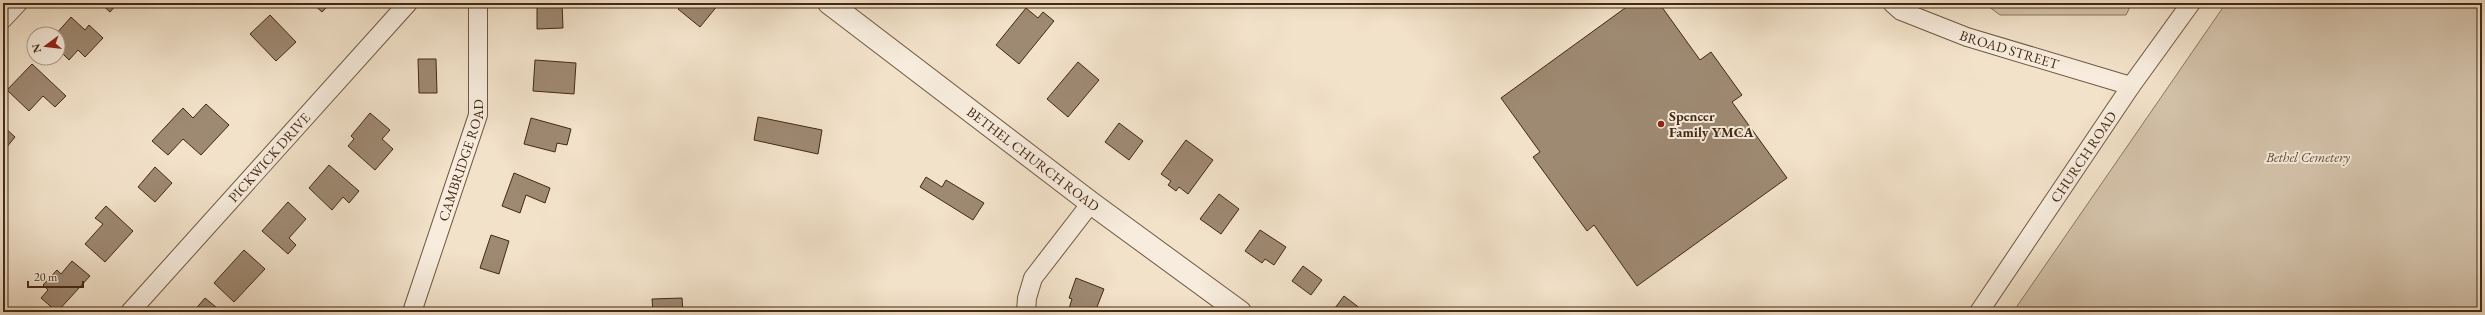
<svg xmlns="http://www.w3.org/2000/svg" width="2485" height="315" font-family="'EB Garamond',serif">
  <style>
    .green { fill: #d4c3ab; stroke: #8c765f }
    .building { fill: #9e8972; stroke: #432913 }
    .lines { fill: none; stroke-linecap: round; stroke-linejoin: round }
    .minor-casing { stroke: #6f5741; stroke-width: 20 }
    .tertiary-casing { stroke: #6f5741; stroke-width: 24 }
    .minor { stroke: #f7ecdd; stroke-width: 18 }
    .tertiary { stroke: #f7ecdd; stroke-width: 22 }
    .poi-dot { fill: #8f2418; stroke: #f7ecdd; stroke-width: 1.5 }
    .labels { text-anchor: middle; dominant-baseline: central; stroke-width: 4; stroke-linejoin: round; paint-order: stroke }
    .street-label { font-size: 14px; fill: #432913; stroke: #f7ecdd }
    .poi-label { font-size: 14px; font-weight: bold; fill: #432913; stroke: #f7ecdd; text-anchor: start }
    .park-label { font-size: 14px; font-style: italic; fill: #604831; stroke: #f7ecdd }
  </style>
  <rect width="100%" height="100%" fill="#f2e2ca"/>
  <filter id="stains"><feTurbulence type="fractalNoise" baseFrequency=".005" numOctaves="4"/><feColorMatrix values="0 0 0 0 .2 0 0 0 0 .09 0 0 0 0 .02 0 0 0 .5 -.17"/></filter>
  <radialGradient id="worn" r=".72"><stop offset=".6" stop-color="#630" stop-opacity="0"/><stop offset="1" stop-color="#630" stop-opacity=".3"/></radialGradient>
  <path class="green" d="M1984 3H2132L2126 15H2000Z
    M2226 3H2482V312H2013Z"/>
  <path class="building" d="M100 3H118L110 12Z
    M312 3H331L322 12Z
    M537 3H562L563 28 537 29Z
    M684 3H716L718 5 700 27 678 9Z
    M1632 3H1659L1700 60 1711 52 1742 95 1732 102 1787 178 1637 286 1594 225 1587 231 1533 157 1540 152 1501 98Z
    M1026 8 1038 18 1043 12 1054 21 1019 64 996 45Z
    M270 15 296 42 276 61 250 34Z
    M71 17 85 30 89 25 103 38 85 57 78 50 69 60 58 49V34H56Z
    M418 59H436L437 93H419Z
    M535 60 576 63 574 94 533 91Z
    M1078 62 1099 80 1068 117 1047 99Z
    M32 64 66 96 55 107 43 96 29 111 7 90Z
    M206 104 229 125 201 155 183 139 168 155 152 141 183 108 193 118Z
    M370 113 390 130 382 139 393 149 375 170 348 146 354 139 351 136Z
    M758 117 822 130 818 154 754 140Z
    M531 118 571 129 567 145 557 143 555 152 524 144Z
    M1119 123 1143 141 1129 160 1105 142Z
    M3 126 15 137 6 148 3 145Z
    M1186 140 1213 160 1188 194 1179 187 1176 191 1168 185 1171 181 1161 174Z
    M329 165 359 191 349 203 343 197 332 210 309 188Z
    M155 167 172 183 155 202 138 187Z
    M514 173 550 188 545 203 526 195 520 213 502 206Z
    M926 177 942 187 946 180 984 203 973 220 920 187Z
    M1219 194 1239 209 1221 234 1200 219Z
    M288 202 306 219 289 238 296 245 288 254 262 231Z
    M106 206 133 231 105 262 85 244 103 224 95 218Z
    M1260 230 1286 247 1274 265 1265 259 1262 263 1245 251Z
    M491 235 509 241 499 274 480 268Z
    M244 250 265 269 234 302 214 283Z
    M72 261 90 276 57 312 41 298 48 290 43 285 57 270 61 274Z
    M1303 266 1322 280 1311 295 1292 281Z
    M1076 278 1104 289 1095 312H1068L1072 299 1069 298Z
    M1344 296 1365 312H1332Z
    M205 298 222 312H193Z
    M682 298 683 312H653L652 299Z
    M706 307 715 312H703Z"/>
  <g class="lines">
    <defs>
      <g id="minor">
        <path id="s1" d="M1892 3 1901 11 1967 37 2131 86"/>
        <path d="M3 19 18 3"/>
        <path id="s2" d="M130 312 408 3"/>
        <path id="s3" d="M412 312 478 115V3"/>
        <path d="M1026 312 1027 298 1033 278 1091 203"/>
        <path id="s4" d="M1979 312 2131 86 2191 3"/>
      </g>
      <g id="tertiary">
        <path id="s5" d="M829 3 1091 203 1240 312"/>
      </g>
    </defs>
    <use href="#minor" class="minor-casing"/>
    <use href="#tertiary" class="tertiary-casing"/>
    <use href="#minor" class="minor"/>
    <use href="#tertiary" class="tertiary"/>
  </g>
  <circle class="poi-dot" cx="1661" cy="124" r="4"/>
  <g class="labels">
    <g class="street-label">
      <text stroke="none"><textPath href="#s1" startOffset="127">BROAD STREET</textPath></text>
      <text stroke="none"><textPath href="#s4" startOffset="187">CHURCH ROAD</textPath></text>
      <text stroke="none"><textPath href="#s2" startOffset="208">PICKWICK DRIVE</textPath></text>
      <text stroke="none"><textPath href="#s5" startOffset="257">BETHEL CHURCH ROAD</textPath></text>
      <text stroke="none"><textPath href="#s3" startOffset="160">CAMBRIDGE ROAD</textPath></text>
    </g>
    <g class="poi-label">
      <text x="1669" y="116">Spencer<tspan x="1669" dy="16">Family YMCA</tspan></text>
    </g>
    <g class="park-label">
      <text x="2308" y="157">Bethel Cemetery</text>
    </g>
  </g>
  <rect width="2485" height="315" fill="none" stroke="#f2e2ca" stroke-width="16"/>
  <rect x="4" y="4" width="2477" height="307" fill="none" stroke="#432913" stroke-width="2"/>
  <rect x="8" y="8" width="2469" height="299" fill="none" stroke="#432913"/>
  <g transform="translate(46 46) rotate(255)"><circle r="19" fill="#f7ecdd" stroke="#af9e8c"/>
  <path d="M0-3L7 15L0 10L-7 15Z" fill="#8f2418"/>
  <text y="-6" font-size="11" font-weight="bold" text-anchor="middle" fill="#432913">N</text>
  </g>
  <path d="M28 281v6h55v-6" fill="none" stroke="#432913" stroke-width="2"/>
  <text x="34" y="281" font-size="12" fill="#432913" stroke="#f7ecdd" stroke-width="3" paint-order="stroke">20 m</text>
  <rect width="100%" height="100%" filter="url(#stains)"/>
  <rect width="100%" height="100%" fill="url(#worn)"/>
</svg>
